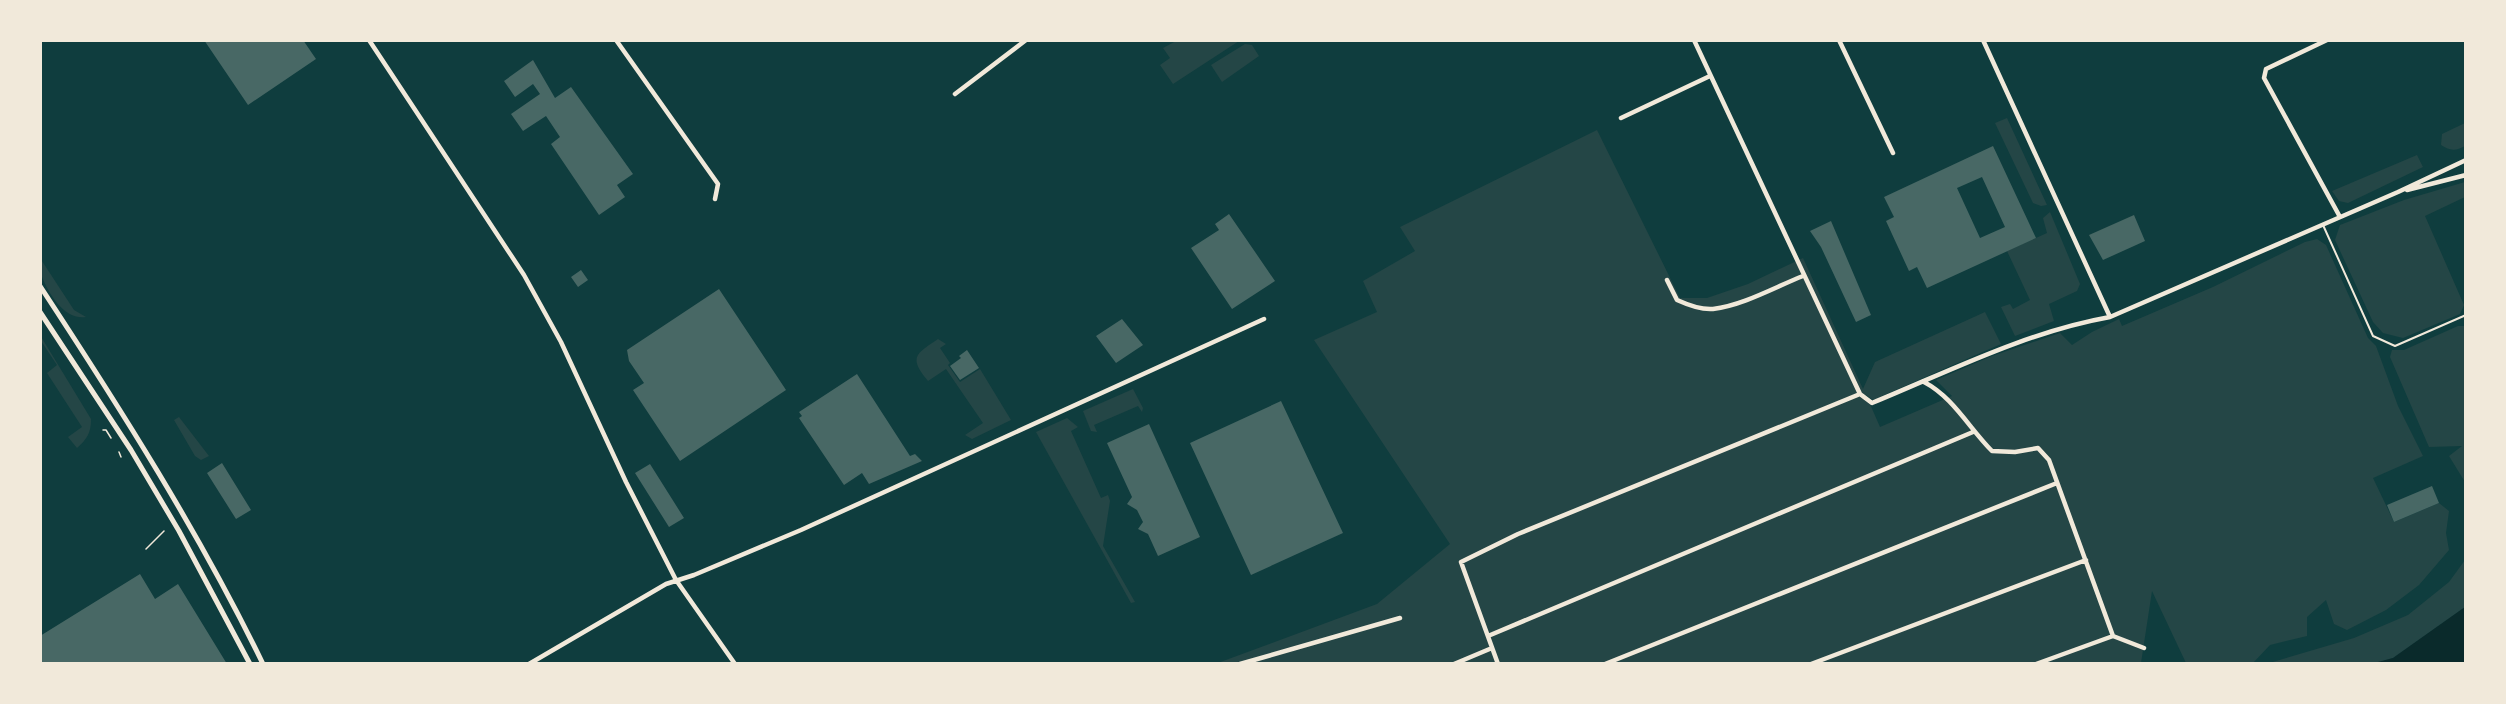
<svg xmlns="http://www.w3.org/2000/svg" width="2506" height="704" font-family="'Work Sans',sans-serif">
  <style>
    .green { fill: #244646 }
    .water { fill: #0a2a2b }
    .building { fill: #486865; fill-rule: evenodd }
    .lines { fill: none; stroke-linecap: round; stroke-linejoin: round }
    .path { stroke: #f1e9da; stroke-width: 1.5 }
    .service { stroke: #f1e9da; stroke-width: 2 }
    .minor { stroke: #f1e9da; stroke-width: 4.5 }
    .tertiary { stroke: #f1e9da; stroke-width: 5 }
  </style>
  <rect width="100%" height="100%" fill="#0f3d3e"/>
  <path class="green" d="M1176 41V40L1239 41 1173 84 1160 65 1170 58 1163 48Z
    M1245 44 1252 45 1259 56 1222 82 1211 65Z
    M2007 118 2047 205 2041 206 2033 203 1995 123Z
    M2465 123V146C2456 151 2450 151 2441 145L2442 134Z
    M1597 130 1680 298H1707L1748 284 1803 258 1863 389 1875 362 1985 312 2001 344 1882 396 1873 400 1866 395 1880 427 1952 396 1936 380 1992 356 2060 333 2072 345 2092 332 2119 319 2122 326 2213 287 2305 242 2317 239 2326 245 2368 338 2376 346 2398 406 2423 456 2373 478 2394 522 2439 503 2449 511 2446 533 2449 550 2419 585 2386 610 2347 630 2334 624 2326 600 2307 617V636L2270 645 2253 663H2186L2152 591 2141 663 1215 664 1377 604 1450 544 1314 340 1377 312 1363 281 1415 251 1400 227Z
    M2417 155 2423 167 2348 203 2339 201 2332 191Z
    M2465 182V197L2425 216 2464 305 2460 314 2403 338 2383 333 2373 322 2335 240 2340 225 2404 200Z
    M2050 212 2080 284 2077 291 2049 304 2054 321 2015 336 2001 307 2010 304 2013 309 2030 300 2007 251 2047 233 2043 218Z
    M40 258 74 310 86 317C64 320 49 294 42 277 39 272 40 264 40 258Z
    M2458 326H2465V482L2449 456 2462 446 2429 447 2390 357 2392 350H2404Z
    M40 335 91 419C91 433 87 439 77 448L68 437 82 427 47 373 57 365 41 341Z
    M938 339 946 344 940 348 950 363 948 365 960 382 980 369 1011 420 972 439 965 435 983 423 946 369 928 381C908 357 916 354 938 339Z
    M1133 389 1143 408 1142 412 1138 406 1094 425 1097 432 1091 431 1083 411Z
    M179 417 209 456 201 460 195 456 174 420Z
    M1067 418 1078 427 1071 431 1101 498 1108 495 1110 501 1103 546 1135 602 1131 603 1036 432Z
    M2465 560V607L2393 658 2374 664H2266L2354 638 2408 615 2449 582Z"/>
  <path class="water" d="M2465 607V663H2374L2393 658Z"/>
  <path class="building" d="M204 40H303L316 59 248 105Z
    M533 60 555 98 571 87 633 174 617 185 625 197 599 215 551 144 560 137 546 116 523 131 511 114 540 94 533 84 515 97 504 81Z
    M1993 146 2036 238 1927 288 1917 267 1909 271 1886 221 1894 217 1884 197ZM1982 177 2005 227 1980 238 1957 188Z
    M1229 214 1275 281 1232 309 1191 248 1219 230 1215 224Z
    M2134 215 2145 241 2103 260 2089 235Z
    M1831 221 1871 315 1856 322 1821 247 1810 231Z
    M581 270 588 280 578 287 571 277Z
    M719 289 786 390 680 461 633 390 644 383 629 361 627 350Z
    M1122 319 1143 345 1116 363 1096 336Z
    M967 350 979 368 960 380 950 366 961 358 959 356Z
    M857 374 910 456 915 454 922 461 869 484 862 473 844 485 799 418 802 416 799 412Z
    M1281 401 1343 533 1251 575 1190 443Z
    M1149 424 1200 537 1158 556 1148 534 1138 529 1143 522 1137 510 1127 504 1132 497 1107 443Z
    M222 463 251 510 236 519 207 473Z
    M650 464 684 518 669 527 635 473Z
    M2432 486 2439 503 2394 522 2387 505Z
    M140 574 155 599 178 584 227 664H40V636Z"/>
  <g class="lines">
    <path class="path" d="M103 430H106L111 438
      M119 452 121 457
      M146 549 164 531"/>
    <path class="service" d="M2323 225 2373 336 2395 346 2466 315"/>
    <path class="minor" d="M369 40 524 275 561 342 626 482 676 580 735 664
      M616 40 718 184 715 199
      M1694 40 1860 394 1872 403C1950 371 2026 332 2110 317L2398 192 2466 160
      M1839 40 1893 153
      M1983 40 2110 317
      M2327 40 2266 69 2264 78 2340 217
      M955 94 1026 40
      M1621 118 1710 76
      M2407 190 2466 175
      M1667 280 1677 300C1688 305 1701 310 1713 309 1744 305 1775 287 1803 276
      M1924 382C1953 397 1969 428 1992 451L2015 452 2038 448 2049 460 2113 636 2144 648
      M1488 636 1973 432
      M529 664 666 584 694 575 801 530 1264 319
      M1240 664 1400 618
      M1454 664 1492 648
      M1498 664 1461 562 1518 534 1860 394
      M1605 664 2057 483
      M1811 664 2086 560
      M2036 664 2113 636"/>
    <path class="tertiary" d="M40 286C120 408 199 532 263 664
      M40 312 131 450 179 531 250 664"/>
  </g>
  <rect width="2506" height="704" fill="none" stroke="#f1e9da" stroke-width="84"/>
</svg>
